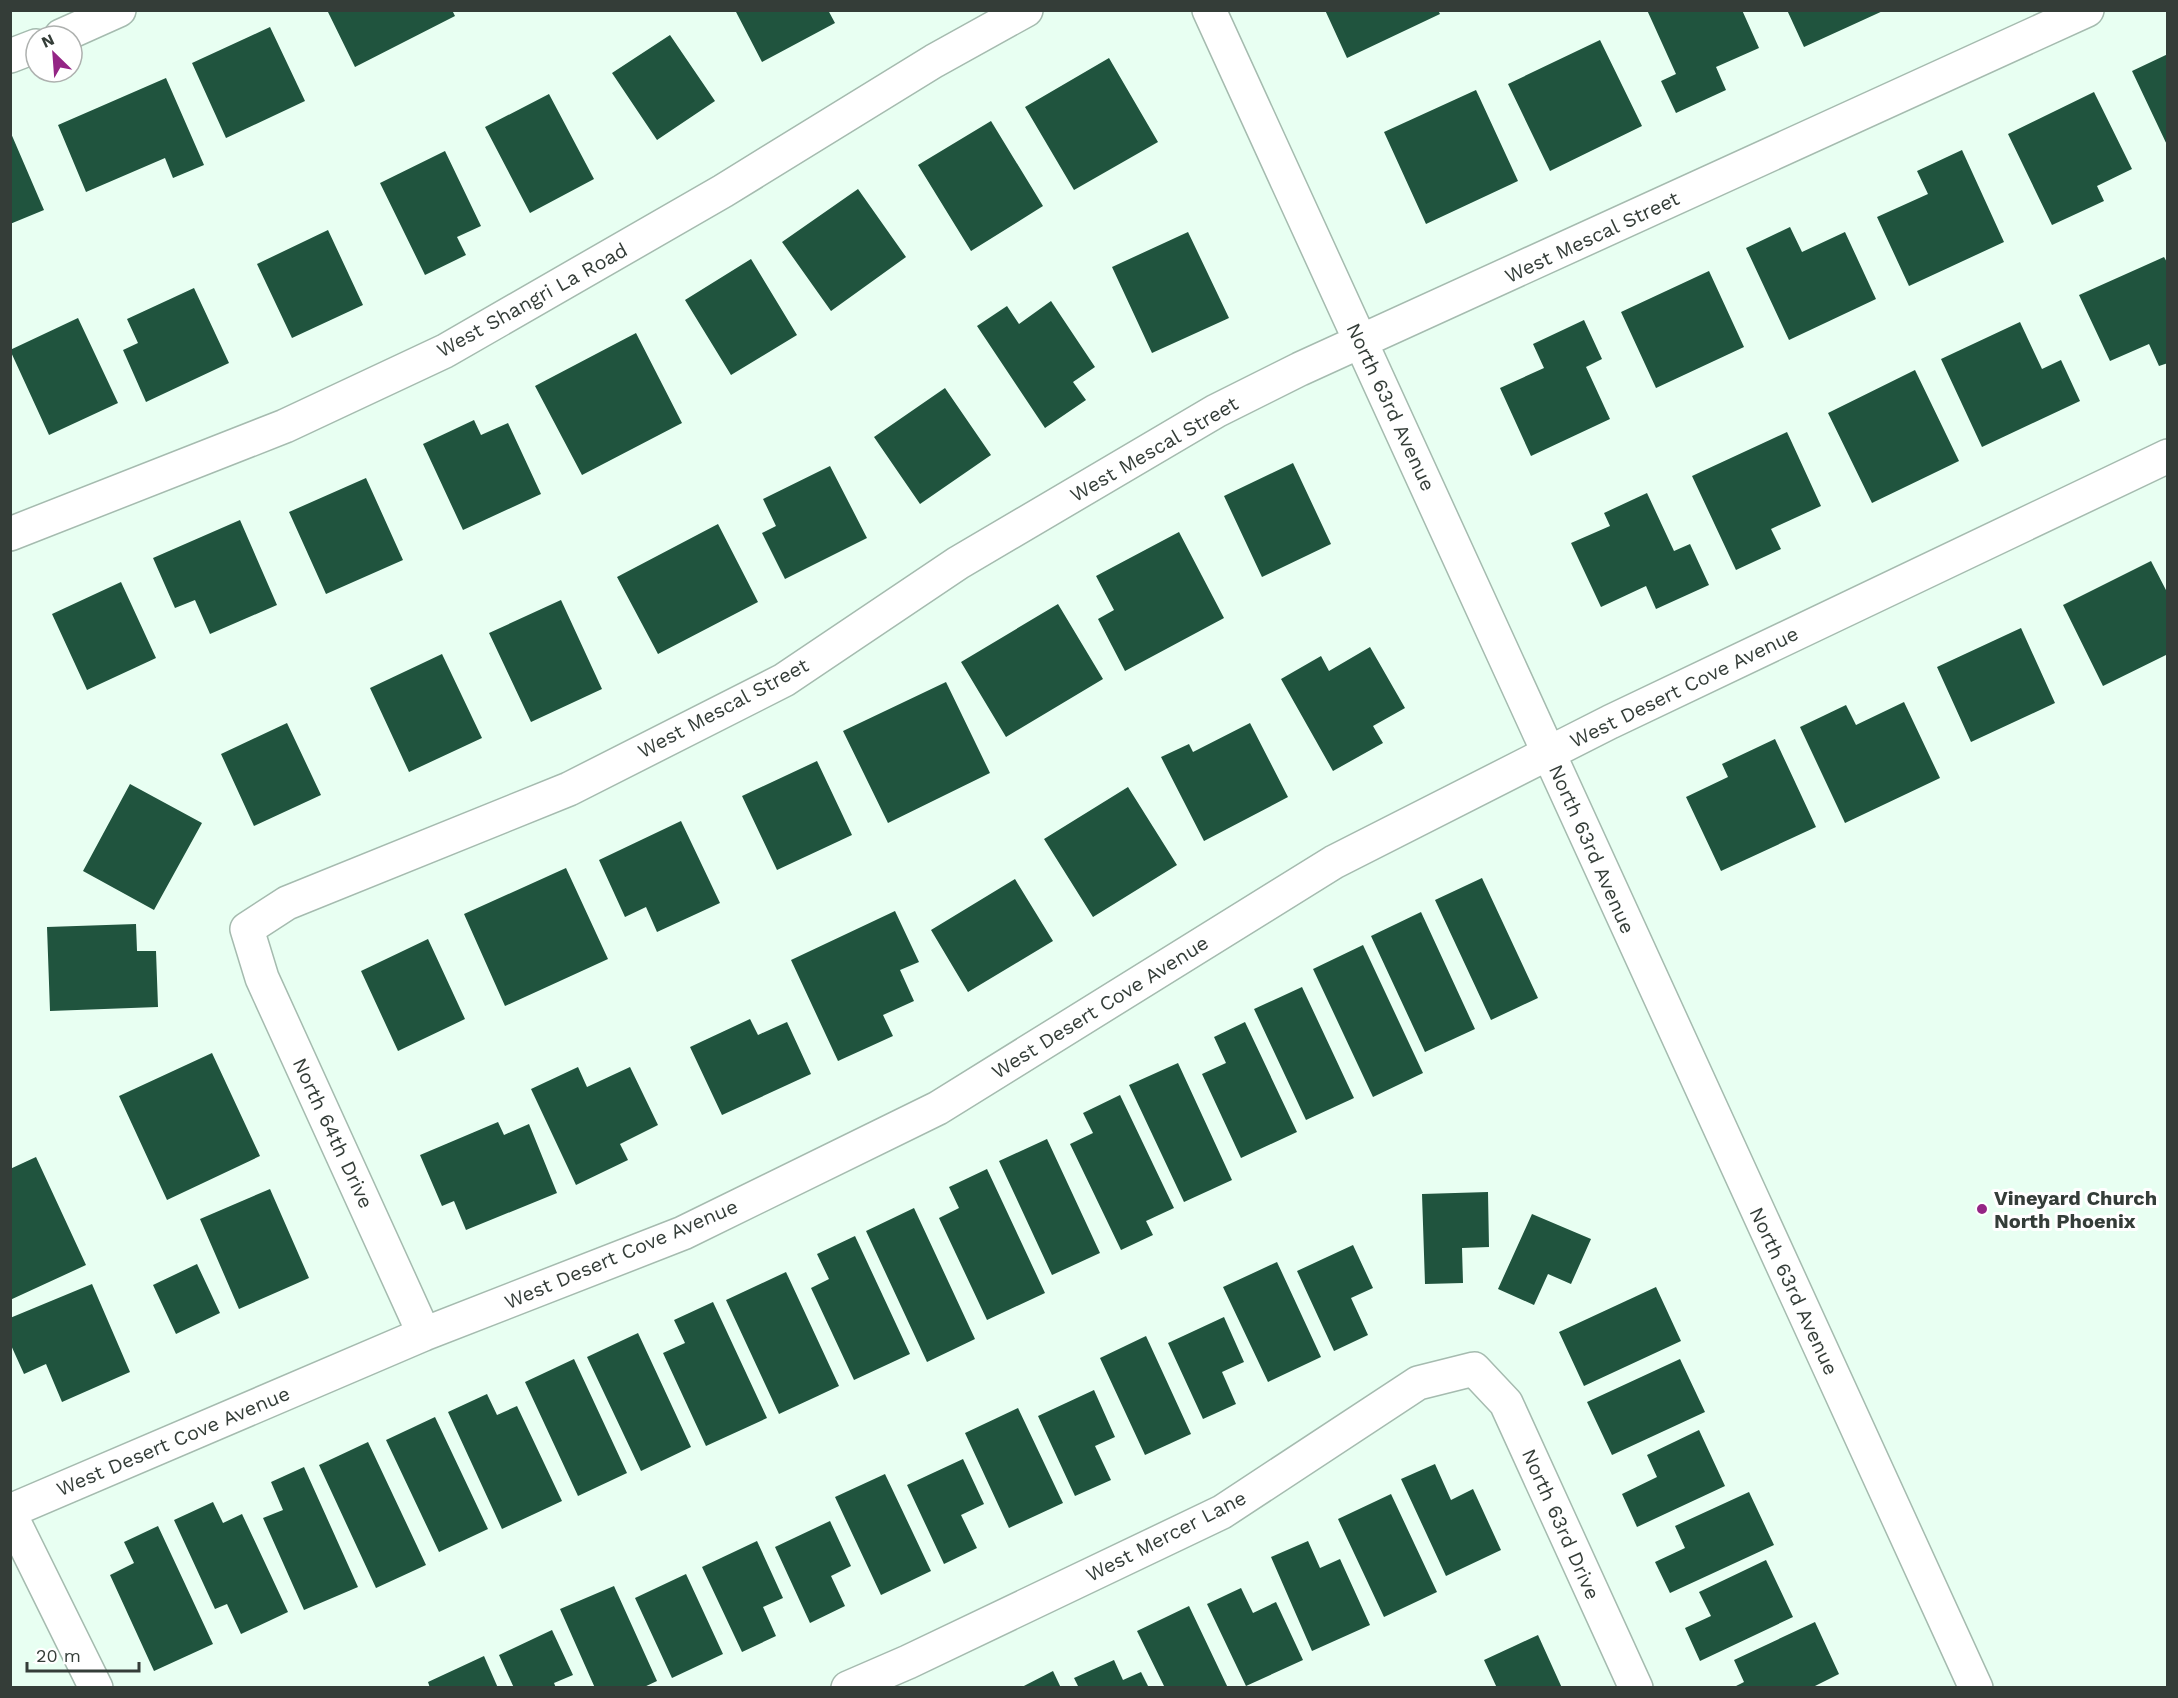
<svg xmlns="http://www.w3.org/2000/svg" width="2178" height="1698" font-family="'Work Sans',sans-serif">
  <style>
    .building { fill: #20543e }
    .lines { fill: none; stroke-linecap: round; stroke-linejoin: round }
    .minor-casing { stroke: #a5bbaf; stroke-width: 36 }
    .minor { stroke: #fff; stroke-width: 33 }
    .poi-dot { fill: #942585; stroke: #fff; stroke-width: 2 }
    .labels { text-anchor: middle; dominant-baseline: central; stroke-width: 6; stroke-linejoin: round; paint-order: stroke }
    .street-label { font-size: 20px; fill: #343d38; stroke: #fff }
    .poi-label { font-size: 20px; font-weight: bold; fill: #343d38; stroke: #fff; text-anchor: start }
  </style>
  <rect width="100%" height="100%" fill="#e8fff2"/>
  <path class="building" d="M327 10H452L455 16 355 67Z
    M735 10H828L835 23 762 62Z
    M1325 10H1438L1440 14 1347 58Z
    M1647 10H1742L1759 48 1716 67 1726 90 1676 113 1661 81 1676 74Z
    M1787 10H1885L1804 47Z
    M270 27 305 101 226 138 192 63Z
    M670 35 715 101 657 140 612 73Z
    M1600 40 1642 126 1550 171 1508 84Z
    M2168 54V147L2132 71Z
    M1109 58 1158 142 1074 190 1025 107Z
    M166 78 204 165 173 178 165 158 86 192 58 125Z
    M1476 90 1518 181 1426 224 1384 132Z
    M2094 92 2132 169 2097 186 2104 201 2052 225 2008 134Z
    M549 94 594 179 530 213 485 127Z
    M991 121 1043 206 971 251 918 165Z
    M10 131 44 210 10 224Z
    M1962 150 2004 242 1909 286 1877 217 1928 194 1917 171Z
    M445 151 481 226 457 237 466 255 425 275 380 183Z
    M858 189 906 257 831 311 782 242Z
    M1790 227 1802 252 1845 232 1876 299 1789 340 1746 248Z
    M328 230 363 305 292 338 257 264Z
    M1188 232 1229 318 1152 353 1112 267Z
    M2164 257 2168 264V363L2159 366 2149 344 2110 361 2079 295Z
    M751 259 797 335 731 375 685 300Z
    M1709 271 1744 347 1656 388 1621 312Z
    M194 288 229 363 146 402 123 350 138 343 127 319Z
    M1051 301 1095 367 1073 382 1086 400 1045 428 977 326 1007 306 1019 324Z
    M78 318 118 403 49 435 10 350Z
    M1584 320 1602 359 1586 367 1610 419 1531 456 1500 388 1544 368 1533 344Z
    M2020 322 2042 369 2061 360 2080 401 1982 447 1941 359Z
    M636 333 682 423 582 475 535 386Z
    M1915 370 1959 461 1872 503 1828 413Z
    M945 388 991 455 920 504 874 437Z
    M474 420 481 435 508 423 541 494 463 530 423 444Z
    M1787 432 1821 506 1771 529 1781 549 1736 570 1692 476Z
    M1293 463 1331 544 1262 577 1224 496Z
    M830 466 867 538 785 579 762 533 776 526 763 499Z
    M366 478 403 560 326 594 289 512Z
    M1647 493 1674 551 1690 544 1709 585 1656 609 1646 586 1601 607 1571 543 1610 526 1604 513Z
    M240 520 277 605 210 634 195 600 175 608 153 558Z
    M718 524 758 602 658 654 617 577Z
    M1179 532 1224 618 1125 671 1098 619 1114 610 1096 576Z
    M2151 561 2168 594V654L2103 686 2063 605Z
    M121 582 156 658 87 690 52 614Z
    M561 600 602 689 531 722 489 633Z
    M1058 604 1103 679 1006 737 961 662Z
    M2021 628 2055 703 1971 742 1937 667Z
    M1370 647 1405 708 1373 726 1383 743 1333 771 1281 679 1321 656 1329 671Z
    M442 654 482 738 409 772 370 688Z
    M946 682 990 773 888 823 843 731Z
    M1904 702 1940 778 1845 823 1800 727 1846 705 1856 725Z
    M287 723 321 795 254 826 221 754Z
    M1250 723 1288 797 1204 841 1161 757 1189 744 1193 752Z
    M1775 739 1816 827 1721 871 1686 797 1728 777 1722 764Z
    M817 761 852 835 777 870 742 796Z
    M130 784 202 823 154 910 83 871Z
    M1128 787 1177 865 1093 917 1044 839Z
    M681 821 720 903 657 932 646 907 625 917 599 860Z
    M566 868 608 959 505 1006 464 914Z
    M1482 878 1538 998 1491 1020 1435 900Z
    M1015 879 1053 941 968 992 931 930Z
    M895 911 919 962 900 970 914 1001 883 1015 893 1036 838 1061 791 960Z
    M1421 912 1475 1029 1425 1052 1371 936Z
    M136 924 137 951H156L158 1007 50 1011 47 927Z
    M428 939 465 1019 398 1051 361 971Z
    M1363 945 1423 1073 1373 1097 1313 969Z
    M1302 987 1354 1098 1306 1120 1254 1009Z
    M750 1019 758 1035 787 1022 811 1074 722 1115 690 1047Z
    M1245 1022 1297 1132 1241 1158 1202 1074 1226 1063 1214 1037Z
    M212 1053 260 1156 167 1200 119 1096Z
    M1178 1063 1232 1180 1184 1202 1129 1085Z
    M578 1067 587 1087 630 1067 658 1125 620 1144 628 1160 576 1185 531 1089Z
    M1120 1095 1174 1208 1146 1221 1153 1235 1121 1250 1070 1144 1093 1133 1083 1113Z
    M498 1122 504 1135 529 1124 557 1193 466 1230 454 1201 442 1206 420 1155Z
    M1047 1139 1100 1253 1052 1275 999 1161Z
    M36 1157 86 1265 10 1300V1169Z
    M987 1169 1045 1293 987 1320 939 1218 959 1208 949 1187Z
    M270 1189 309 1278 239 1309 200 1219Z
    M1488 1192 1489 1247 1462 1248 1463 1283 1425 1284 1422 1194Z
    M914 1208 975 1339 927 1362 866 1231Z
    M1532 1214 1591 1239 1571 1284 1548 1274 1534 1305 1498 1289Z
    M855 1236 910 1354 854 1380 811 1288 829 1279 817 1254Z
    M1353 1245 1373 1288 1351 1298 1368 1335 1334 1351 1297 1271Z
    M1277 1262 1321 1357 1268 1382 1223 1287Z
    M197 1264 220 1313 176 1334 153 1285Z
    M786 1272 839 1386 779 1414 726 1300Z
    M92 1284 130 1372 62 1402 46 1364 24 1374 10 1343V1318Z
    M1656 1287 1681 1341 1584 1386 1559 1332Z
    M713 1302 767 1418 706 1446 663 1353 685 1343 674 1320Z
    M1224 1317 1244 1362 1222 1372 1236 1404 1203 1419 1168 1343Z
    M638 1333 691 1447 641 1471 587 1357Z
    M1146 1336 1191 1434 1145 1455 1100 1358Z
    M574 1359 627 1473 578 1496 525 1382Z
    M1680 1359 1705 1412 1612 1455 1587 1402Z
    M1094 1390 1115 1437 1095 1446 1111 1480 1075 1496 1038 1416Z
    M487 1394 497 1415 517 1406 562 1501 502 1529 448 1412Z
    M1018 1408 1063 1503 1009 1528 965 1433Z
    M435 1417 488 1529 439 1552 386 1440Z
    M1699 1430 1725 1486 1637 1527 1622 1494 1657 1477 1647 1455Z
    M368 1442 426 1565 376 1588 319 1465Z
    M963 1459 984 1504 961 1515 977 1548 944 1564 907 1485Z
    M1435 1464 1451 1500 1473 1489 1501 1550 1446 1576 1401 1479Z
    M304 1467 358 1587 304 1610 263 1518 283 1510 271 1482Z
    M885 1474 931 1571 881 1595 835 1497Z
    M1749 1492 1774 1545 1670 1593 1655 1562 1685 1548 1675 1526Z
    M1391 1494 1437 1592 1384 1617 1338 1519Z
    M213 1502 223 1523 242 1514 288 1612 241 1634 227 1604 215 1609 174 1520Z
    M830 1521 851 1566 831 1576 845 1606 810 1623 775 1547Z
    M158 1526 213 1644 154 1671 110 1575 134 1563 124 1542Z
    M757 1541 783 1598 763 1607 776 1636 742 1652 702 1567Z
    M1308 1541 1320 1568 1340 1559 1370 1625 1312 1651 1271 1557Z
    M1766 1560 1793 1617 1700 1661 1685 1628 1711 1616 1699 1592Z
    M686 1574 723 1654 672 1678 635 1598Z
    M614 1586 657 1681 642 1688H595L560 1609Z
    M1241 1588 1253 1613 1276 1602 1303 1660 1246 1686 1207 1604Z
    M1189 1606 1228 1688H1165L1137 1631Z
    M1815 1622 1839 1674 1811 1688H1732L1744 1682 1734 1660Z
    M552 1630 573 1675 554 1683 556 1688H514L499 1655Z
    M1538 1635 1562 1688H1497L1484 1660Z
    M484 1656 498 1688H430L428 1682Z
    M1114 1660 1123 1680 1141 1672 1149 1688H1079L1074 1678Z
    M1053 1671 1061 1688H1020Z"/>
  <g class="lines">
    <defs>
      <path id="minor" d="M1209 10 1976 1688
        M61 36 119 10
        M10 56 36 46
        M10 534 285 426 445 351 723 191 934 61 1026 10
        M424 1334 262 978 247 929 287 903 569 789 784 680 958 563 1216 411 1300 369 2087 10
        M10 1511 424 1334 683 1233 938 1108 1334 862 1610 722 2168 456
        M10 1514 96 1688
        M848 1688 908 1662 1222 1512 1418 1383 1474 1369 1506 1403 1636 1688"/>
    </defs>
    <use href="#minor" class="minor-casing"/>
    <use href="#minor" class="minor"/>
  </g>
  <circle class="poi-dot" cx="1982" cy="1209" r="6"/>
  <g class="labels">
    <g class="street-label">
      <text transform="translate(1592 237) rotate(-25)">West Mescal Street</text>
      <text transform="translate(532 300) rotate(-29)">West Shangri La Road</text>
      <text transform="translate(1391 407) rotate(65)">North 63rd Avenue</text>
      <text transform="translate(1154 449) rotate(-30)">West Mescal Street</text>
      <text transform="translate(1684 687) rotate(-26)">West Desert Cove Avenue</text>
      <text transform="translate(723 708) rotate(-28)">West Mescal Street</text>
      <text transform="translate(1592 849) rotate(66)">North 63rd Avenue</text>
      <text transform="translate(1100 1007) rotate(-32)">West Desert Cove Avenue</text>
      <text transform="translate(333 1133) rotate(65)">North 64th Drive</text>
      <text transform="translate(621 1254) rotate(-23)">West Desert Cove Avenue</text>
      <text transform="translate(1794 1291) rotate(65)">North 63rd Avenue</text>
      <text transform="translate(173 1441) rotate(-23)">West Desert Cove Avenue</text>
      <text transform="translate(1561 1524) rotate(66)">North 63rd Drive</text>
      <text transform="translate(1166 1536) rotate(-27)">West Mercer Lane</text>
    </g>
    <g class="poi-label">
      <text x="1994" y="1198">Vineyard Church<tspan x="1994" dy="23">North Phoenix</tspan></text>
    </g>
  </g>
  <rect width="2178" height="1698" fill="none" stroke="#343d38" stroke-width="24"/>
  <g transform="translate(54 54) rotate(335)"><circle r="28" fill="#ffffff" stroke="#aeb1af" stroke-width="1.5"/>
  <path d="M0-4.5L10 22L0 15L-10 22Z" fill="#942585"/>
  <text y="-9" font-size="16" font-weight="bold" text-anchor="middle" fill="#343d38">N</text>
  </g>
  <path d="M27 1662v9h112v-9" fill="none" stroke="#343d38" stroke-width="3"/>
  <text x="36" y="1662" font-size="18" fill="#343d38" stroke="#ffffff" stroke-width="4.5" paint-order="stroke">20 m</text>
</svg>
